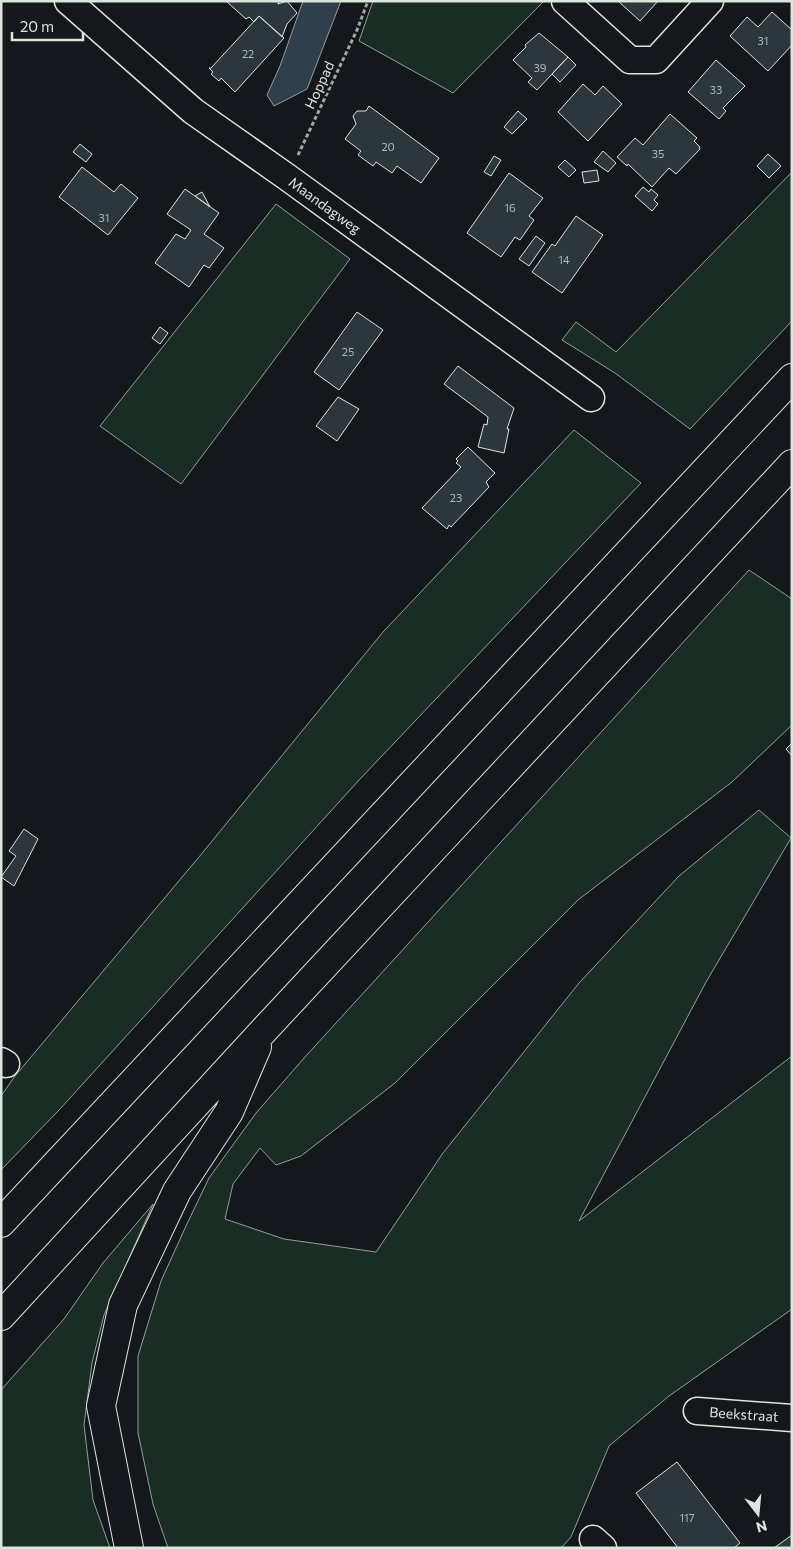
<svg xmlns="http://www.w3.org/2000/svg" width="793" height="1549" font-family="Commissioner,sans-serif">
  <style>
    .green { fill: #1a2d24; stroke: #939e99 }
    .water { fill: #2f3f4d; stroke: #939e99 }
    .building { fill: #2c363c; stroke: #d8e6dc }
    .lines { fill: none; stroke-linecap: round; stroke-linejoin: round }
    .minor-casing { stroke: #d8e6dc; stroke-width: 29 }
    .highway-casing { stroke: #d8e6dc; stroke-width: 30 }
    .path { stroke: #9da8a2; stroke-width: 3; stroke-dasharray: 4 2.5; stroke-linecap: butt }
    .minor { stroke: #14181c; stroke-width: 26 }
    .highway { stroke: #14181c; stroke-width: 28 }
    .labels { text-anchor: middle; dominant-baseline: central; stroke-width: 4; stroke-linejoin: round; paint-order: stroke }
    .number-label { font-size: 11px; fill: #adbab4 }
    .street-label { font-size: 14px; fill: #d8e6dc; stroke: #14181c }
  </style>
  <rect width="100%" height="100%" fill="#14181c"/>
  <path class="green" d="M373 1H544L453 93 359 41Z
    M792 172V321L690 429 615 373 562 340 576 322 616 352Z
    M276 204 350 259 181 484 100 426Z
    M574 430 641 483 360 779 60 1109 1 1170V1096L15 1076 199 857 383 632Z
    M749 570 792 599V725L732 782 578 900 395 1083 301 1156 276 1165 260 1148 233 1184 225 1219 284 1239 376 1252 443 1153 579 983 679 876 759 810 791 838 706 982 579 1221 792 1056V1309L669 1396 609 1446 571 1537 561 1548H168L153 1504 138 1433V1356L161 1281 186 1226 209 1178 256 1113 305 1057Z
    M153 1204 104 1315 92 1363 84 1425 93 1500 110 1548H1V1390L64 1319 103 1263Z"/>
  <path class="water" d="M303 1H341L307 89 274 106 267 95 280 66Z"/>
  <path class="building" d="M226 1H279L278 4 287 1 297 13 287 24 282 37 259 16 254 22 249 17 246 19Z
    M618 1H658L640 21Z
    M772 12 792 30V45L768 71 730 36 747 17 758 27Z
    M259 16 284 38 235 92 221 78 219 81 211 74 213 72 209 68H211Z
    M539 33 568 57 537 90 528 82 532 78 513 60 526 47 525 45Z
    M568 57 576 65 560 82 552 74Z
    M716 60 745 86 723 108 726 111 719 119 688 92Z
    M583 84 595 95 603 86 622 104 588 141 558 112Z
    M369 106 439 158 421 183 397 166 392 173 376 162 373 166 358 155 361 151 345 139 356 124 353 116 357 111H366Z
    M518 111 527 119 512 134 504 127Z
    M670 114 697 138 694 141 699 146 700 149 676 174 669 168 652 187 628 164 627 166 617 157 635 138 643 145Z
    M80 144 92 154 86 162 73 152Z
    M603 151 616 163 608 172 594 162Z
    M768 154 781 166 769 178 757 166Z
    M494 156 501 160 491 176 484 172Z
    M565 160 576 170 569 177 558 167Z
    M82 167 114 192 121 184 138 198 108 235 59 197Z
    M597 170 599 181 584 183 582 172Z
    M509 173 543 198 529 216 534 220 520 240 515 237 501 257 467 233Z
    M643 187 649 192 651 189 658 195 654 200 658 204 652 211 635 196Z
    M185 189 219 213 204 234 224 248 209 268 204 265 189 287 155 263 176 234 185 239 191 230 167 214Z
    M202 192 210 207 195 196Z
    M576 216 603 235 562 293 532 272 552 244 555 246Z
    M536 236 545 243 529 266 519 259Z
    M357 312 383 330 339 390 314 372Z
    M160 327 168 333 160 344 152 338Z
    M458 366 514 408 507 429H509L504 453 478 447 484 424 487 425 488 417 444 384Z
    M338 397 359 409 337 441 316 426Z
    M468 447 495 473 486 482 489 487 451 527 449 525 447 529 422 508 461 467 456 463 458 461 456 459Z
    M792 743V756L786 749Z
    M24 829 38 839 14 886 1 877 16 856 9 851Z
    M677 1462 740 1543 734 1548H678L636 1493Z
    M792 1535V1548H774Z"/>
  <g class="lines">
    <defs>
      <path id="minor" d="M68 1 193 111 287 177 591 398
        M565 1 630 60H656L710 1
        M1 1061 6 1064
        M697 1411 792 1418
        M593 1539 603 1548"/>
      <path id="highway" d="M1 1223 792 378
        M1 1316 266 1028 792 464
        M129 1548 101 1406 123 1305 177 1191 229 1112 257 1047"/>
    </defs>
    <use href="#minor" class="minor-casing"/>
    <use href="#highway" class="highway-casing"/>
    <path class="path" d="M298 155 357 30 368 1"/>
    <use href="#minor" class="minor"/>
    <use href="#highway" class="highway"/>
  </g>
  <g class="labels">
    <g class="number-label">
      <text x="763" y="40">31</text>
      <text x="248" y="53">22</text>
      <text x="540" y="67">39</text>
      <text x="716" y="89">33</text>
      <text x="388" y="146">20</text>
      <text x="658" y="153">35</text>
      <text x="510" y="207">16</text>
      <text x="104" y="217">31</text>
      <text x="564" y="259">14</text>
      <text x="348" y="351">25</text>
      <text x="456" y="497">23</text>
      <text x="687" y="1517">117</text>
    </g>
    <g class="street-label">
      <text transform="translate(319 85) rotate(-65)">Hoppad</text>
      <text transform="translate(325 205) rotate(36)">Maandagweg</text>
      <text transform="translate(744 1414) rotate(4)">Beekstraat</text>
    </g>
  </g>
  <rect width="793" height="1549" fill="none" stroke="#d8e6dc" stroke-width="5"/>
  <g transform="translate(758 1514) rotate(164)" stroke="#14181c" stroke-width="4" paint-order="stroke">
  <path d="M0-4L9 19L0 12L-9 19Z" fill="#d8e6dc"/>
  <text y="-8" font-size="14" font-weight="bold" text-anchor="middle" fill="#d8e6dc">N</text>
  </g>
  <path d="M12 32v8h71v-8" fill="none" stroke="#d8e6dc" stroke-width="2.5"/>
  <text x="20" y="32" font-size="15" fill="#d8e6dc" stroke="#14181c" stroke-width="4" paint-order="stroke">20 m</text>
</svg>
